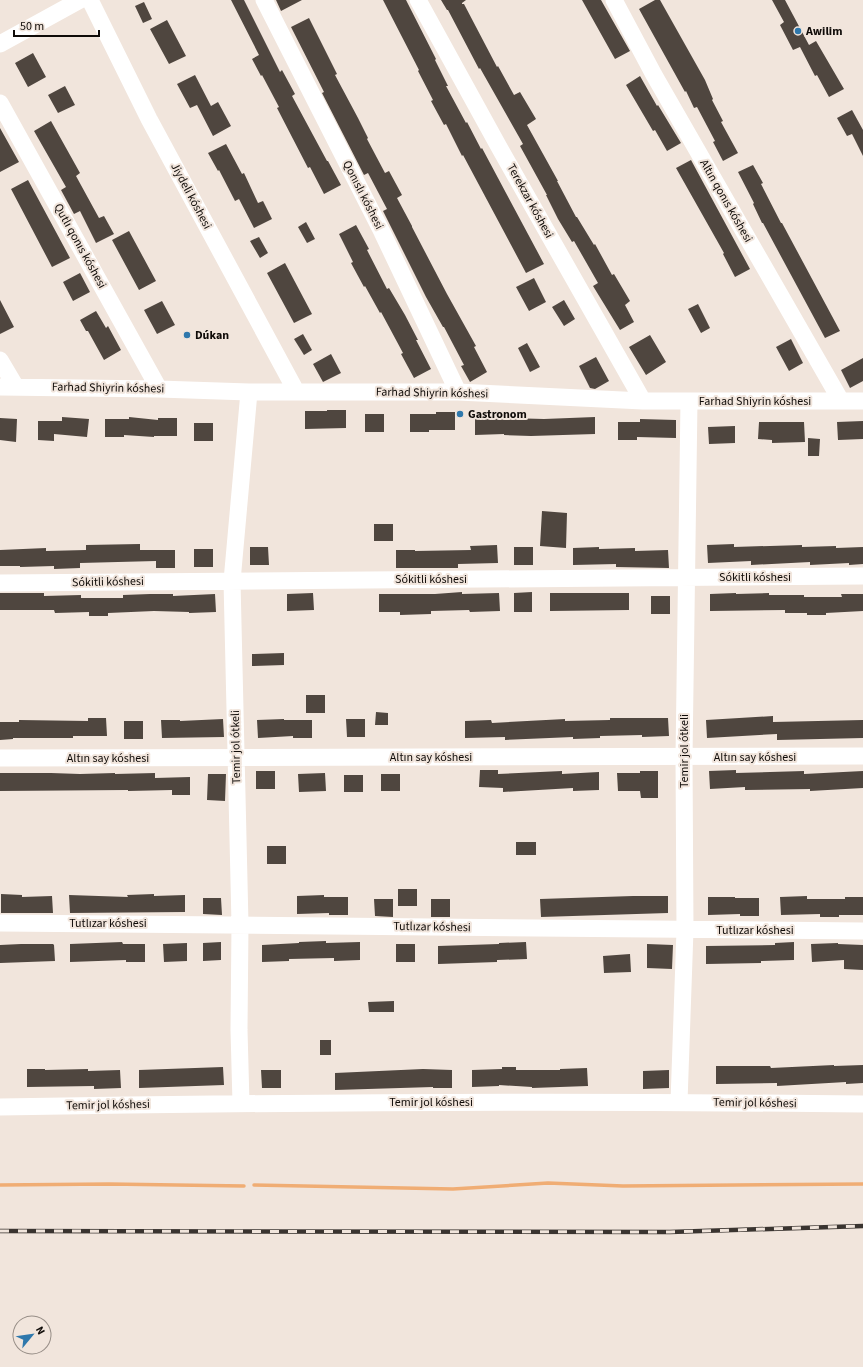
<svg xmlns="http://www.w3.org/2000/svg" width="863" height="1367" font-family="'Source Sans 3',sans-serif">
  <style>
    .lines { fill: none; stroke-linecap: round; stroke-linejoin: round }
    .stream { stroke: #f0ad74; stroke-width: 3.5 }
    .building { fill: #4f463f }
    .minor { stroke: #fff; stroke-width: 17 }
    .rail-casing { stroke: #3a3430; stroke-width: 4.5 }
    .rail { stroke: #f1e5dc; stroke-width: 3; stroke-dasharray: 9; stroke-linecap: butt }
    .poi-dot { fill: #2f78ac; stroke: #f1e5dc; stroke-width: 1.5 }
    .labels { text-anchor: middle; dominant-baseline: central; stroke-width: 4; stroke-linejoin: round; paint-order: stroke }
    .poi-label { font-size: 12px; font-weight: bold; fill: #0f0b08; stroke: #f1e5dc; text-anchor: start }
    .street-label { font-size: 12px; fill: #0f0b08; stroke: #f1e5dc }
  </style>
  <rect width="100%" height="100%" fill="#f1e5dc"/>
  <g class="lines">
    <path class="stream" d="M0 1185 109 1184 244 1186
      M254 1185 453 1189 548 1183 623 1186 863 1184"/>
  </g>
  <path class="building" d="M231 0H244L280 72 282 70 295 94 292 96 327 161H328L341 185 324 194 310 167 308 168 277 108 279 107 262 75 261 76 252 59 259 55Z
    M276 0H302L281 11Z
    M383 0H406L436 59 435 60 448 86H446L466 123 467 122 481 149 482 148 544 264 526 273 463 155 462 156 446 124 444 125 431 101 433 100 418 71 419 70Z
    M441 0H466L462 3V4H464L497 67 498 66 514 95 520 92 536 119 527 125 558 181H557L576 217H577L594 245 595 244 612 275 614 274 630 301 625 305 634 322 620 330 593 286 598 283 574 241 572 242 558 219 546 195H547L520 146 523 144 480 68 479 69 448 10H447Z
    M582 0H601L630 51 615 59Z
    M655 0H660L705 80 713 99 712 100 723 121 721 122 738 153 723 161 713 142 715 141 697 107 694 108 686 91 685 92 639 9Z
    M772 0H785L809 45 816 41 844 89 829 97 817 75 815 76 800 47 793 50 780 25 784 22Z
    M144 2 152 19 143 23 135 6Z
    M309 18 337 74 335 75 358 118 368 138 367 139 385 173 389 171 402 195 397 198 412 226V227L447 294 476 346 474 347 487 372 470 382 461 366 464 365 444 327H443L426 297 383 211 387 209 368 173 364 175 322 93 324 92 291 27Z
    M167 20 186 56 169 64 150 29Z
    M33 53 46 77 28 87 15 63Z
    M195 75 211 106 218 102 231 126 213 136 197 105 190 108 177 84Z
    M640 76 657 106 658 105 681 143 667 151 655 130 653 131 626 85Z
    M65 86 75 105 58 113 48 95Z
    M852 110 863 130V156L852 134 847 136 837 118Z
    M51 121 80 173 76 176 99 218 104 216 114 234 96 243 80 211 74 214 61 190 66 187 34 131Z
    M0 128 19 162 0 172Z
    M226 144 242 174 244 173 258 203 263 201 272 219 254 228 239 199 235 201 219 170 218 171 208 153Z
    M691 160 750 269 735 277 723 254 724 253 676 168Z
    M753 165 763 183 761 184 781 223H782L840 331 825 338 763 223H762L753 204 754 203 738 172Z
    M28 180 70 258 52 267 11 189Z
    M306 222 315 239 307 243 298 227Z
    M356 225 369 249 367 250 387 289 389 288 405 315 418 340H416L431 369 414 378 401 354 403 353 381 312 380 313 365 286 364 287 351 263 353 262 339 234Z
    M129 231 156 281 139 290 112 240Z
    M259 237 268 253 260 258 250 241Z
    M285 263 312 314 294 323 267 273Z
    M80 273 90 292 73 301 63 282Z
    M534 278 546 302 529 311 516 287Z
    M0 300 14 327 0 334Z
    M564 300 575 319 564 326 552 307Z
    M162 301 175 325 157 334 144 310Z
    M698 304 710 328 701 333 688 309Z
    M96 311 106 328 108 326 121 350 104 360 88 331H86L80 320Z
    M303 334 312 350 304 355 294 339Z
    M650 335 666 362 646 375 629 347Z
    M791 339 803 363 789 371 776 347Z
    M527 343 540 367 530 372 518 348Z
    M331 354 341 373 323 382 313 364Z
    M596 357 609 381 595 389 590 388 579 366Z
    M863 358V381L850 388 841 370Z
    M327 410H346V428L305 429V411H327Z
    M436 412H455V430H429V432H410V414H436Z
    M365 414H384V432H365Z
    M62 417 89 419 87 437 54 434V441L38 440V421H62Z
    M129 417 158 420V418H177V436H154V437L124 435V437H105V419H129Z
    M475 417 544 419 595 417V434L531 436 504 435V434L475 435Z
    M0 418 17 419 16 442 0 440Z
    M640 419 676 420V438L637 437V440H618V422H640Z
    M863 421V439L838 440 837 422Z
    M759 422H804L805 442 772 443V440L758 439Z
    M194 423H213V441H194Z
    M735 426V443L709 444 708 427Z
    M808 438 820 439 819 456H808Z
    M542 511 567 513 566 548 540 546Z
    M374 524H393V541H374Z
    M140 544V550H175V568H156V561L80 563V568L54 569V566L20 567V566H0V550L46 548V551L86 550V545Z
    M734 544V547L802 545V547L836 546V548L863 547V564L849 565V563L810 565V562L751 565V561L708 563 707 545Z
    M497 545 498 563 458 564V568H396V550H415V551L471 550 470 546Z
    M250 547H268L269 565H250Z
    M514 547H533V565H514Z
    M599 547V549L635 548V551L668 550 669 568 616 567V564L573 565V548Z
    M194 549H213V567H194Z
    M462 592V594L499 593 500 611 470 612 469 610 431 611V614L400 615V612H379V594H435Z
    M532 592V612H514V593Z
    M0 593H44V596L81 595V598H123V595L150 594H173V596L215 594 216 612 189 613V612L154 611 108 613V616H89V612L55 613 54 610H0Z
    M313 593 314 610 287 611V594Z
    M550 593H629V610L550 611Z
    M736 593V594L769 593V595H804V597H842L841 594H863V611L826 613V615H807V613H785V610L710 611V594Z
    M651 596H670V614H651Z
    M284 653V665L252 666V654Z
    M306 695H325V713H306Z
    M376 712 388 713V725H375Z
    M773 716V722L863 720V738L777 740V734L707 738 706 720Z
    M88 718H106L107 736H73V738H13V739L0 740V722H19V720L88 721Z
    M610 718H668L669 736 642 737V735L600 736V738L573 739V737L505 740V737L465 738V721L491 720 492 723 565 719V721L610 720Z
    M223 719 224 737 162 738 161 720H180V721Z
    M284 719V720H312V738H293V736L258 738 257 720Z
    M346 719H365V737H347Z
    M124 721H143V739H124Z
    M480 770H498V774L562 771V774L599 772V790L573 791V788L503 792V788L479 787Z
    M736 770V773L804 771V774L863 771V788L810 791V789L745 790V787L710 789 709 771Z
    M256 771H275V789H256Z
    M640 771H658V798H641L640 791H618L617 773H640Z
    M0 773H51L80 774 115 773V774L155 773V778L190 777V795H172V790L128 791V790L0 791Z
    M325 773 326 791 299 792 298 774Z
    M208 774H226L225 801 207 800Z
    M381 774H400V791H381Z
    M344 775H363V792H344Z
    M516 842H536V855H516Z
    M267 846H286V864H267Z
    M398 889H417V906H398Z
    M1 894 22 895V897L52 896 53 913H1Z
    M154 894V896L185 895V912L70 913 69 895 128 897 127 895Z
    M324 895V897H348V915H329V913L297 914V896Z
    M633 896H668V913L541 917 540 899Z
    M807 896V899H845V897H863V915H839V917H820V914L781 915 780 897Z
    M708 897H735V898H759V916H740V914L708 915Z
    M203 898H221L222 915 203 914Z
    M374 899H393V917L375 916Z
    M431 899H450V917H431Z
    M326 941V943L360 942V960L334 961V958L289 959V961L262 962V945L299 943V942Z
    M122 942 123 944H145V962H126V960L70 962V944Z
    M221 942V960L203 961V943Z
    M526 942 527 959 497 960V962L438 964V946L499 944V943Z
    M794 942V960L761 961V963L706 964V946L775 945V943Z
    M187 943V961L164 962 163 944Z
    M838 943V944L863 945V970L844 969V960L812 962 811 944Z
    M21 944H53L54 945 55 961 0 963V945Z
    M396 944H415V962H396Z
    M647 944 673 945 672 969 647 968Z
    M630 954 631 972 604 973 603 956Z
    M394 1001V1012H369L368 1002Z
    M320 1040H331V1055H320Z
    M834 1065V1066L863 1065V1083L846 1084V1082L777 1086V1083L716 1084V1066H770L771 1068Z
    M223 1067 224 1085 139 1088V1070Z
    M502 1067H516V1070H560V1069L587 1068 588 1086 532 1088V1087L499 1085V1086L472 1087V1070L502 1069Z
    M27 1069H45V1070L88 1069V1071L120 1070 121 1088 94 1089V1086L27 1087Z
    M423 1069 452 1070V1088H433V1087L335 1090V1073Z
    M261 1070H281V1088H262Z
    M669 1070V1088L643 1089V1071Z"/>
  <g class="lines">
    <path class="minor" d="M90 0 149 119 296 391
      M264 0 382 232 458 392
      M418 0 499 147 643 401
      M614 0 654 75 841 401
      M0 44 80 0
      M0 103 159 389
      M0 360 16 387
      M0 387 159 389 249 392H458L643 401H863
      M0 583 863 576
      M0 758 863 756
      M0 923C288 924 575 930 863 931
      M679 1102 685 930 684 757 689 401
      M241 1103 239 1030 240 924 232 581 249 392
      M0 1107C288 1102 575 1101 863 1104"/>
    <defs>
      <path id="rail" d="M0 1231 670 1232 863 1226"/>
    </defs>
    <use href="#rail" class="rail-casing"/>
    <use href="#rail" class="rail"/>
  </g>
  <g class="poi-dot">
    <circle cx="798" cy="31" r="4"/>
    <circle cx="187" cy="335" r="4"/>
    <circle cx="460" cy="414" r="4"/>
  </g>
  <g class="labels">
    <g class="poi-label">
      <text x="806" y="31">Awilim</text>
      <text x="195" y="335">Dúkan</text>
      <text x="468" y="414">Gastronom</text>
    </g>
    <g class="street-label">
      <text transform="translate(363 195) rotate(63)">Qonıslı kóshesi</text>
      <text transform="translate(191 196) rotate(62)">Jiydeli kóshesi</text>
      <text transform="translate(530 201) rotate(61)">Terekzar kóshesi</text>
      <text transform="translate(726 201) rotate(60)">Altın qonıs kóshesi</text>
      <text transform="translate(80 246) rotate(61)">Qutlı qonıs kóshesi</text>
      <text transform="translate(108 388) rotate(1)">Farhad Shiyrin kóshesi</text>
      <text transform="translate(432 393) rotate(1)">Farhad Shiyrin kóshesi</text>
      <text x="755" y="401">Farhad Shiyrin kóshesi</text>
      <text x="755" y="577">Sókitli kóshesi</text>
      <text x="431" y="579">Sókitli kóshesi</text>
      <text transform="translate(108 582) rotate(-1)">Sókitli kóshesi</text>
      <text transform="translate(236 747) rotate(-91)">Temir jol ótkeli</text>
      <text transform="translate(684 751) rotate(-90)">Temir jol ótkeli</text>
      <text x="431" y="757">Altın say kóshesi</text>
      <text x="755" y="757">Altın say kóshesi</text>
      <text x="108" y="758">Altın say kóshesi</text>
      <text x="108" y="923">Tutlızar kóshesi</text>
      <text transform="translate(432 927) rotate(1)">Tutlızar kóshesi</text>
      <text x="755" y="930">Tutlızar kóshesi</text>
      <text x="431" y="1102">Temir jol kóshesi</text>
      <text transform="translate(755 1103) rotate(1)">Temir jol kóshesi</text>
      <text transform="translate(108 1105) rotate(-1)">Temir jol kóshesi</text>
    </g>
  </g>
  <g transform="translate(32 1335) rotate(61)"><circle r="19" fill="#f1e5dc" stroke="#978e87"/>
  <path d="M0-3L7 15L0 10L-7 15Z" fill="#2f78ac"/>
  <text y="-6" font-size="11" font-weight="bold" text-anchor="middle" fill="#0f0b08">N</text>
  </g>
  <path d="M14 30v6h85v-6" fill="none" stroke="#0f0b08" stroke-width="2"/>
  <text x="20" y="30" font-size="12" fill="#0f0b08" stroke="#f1e5dc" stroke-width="3" paint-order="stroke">50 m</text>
</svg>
